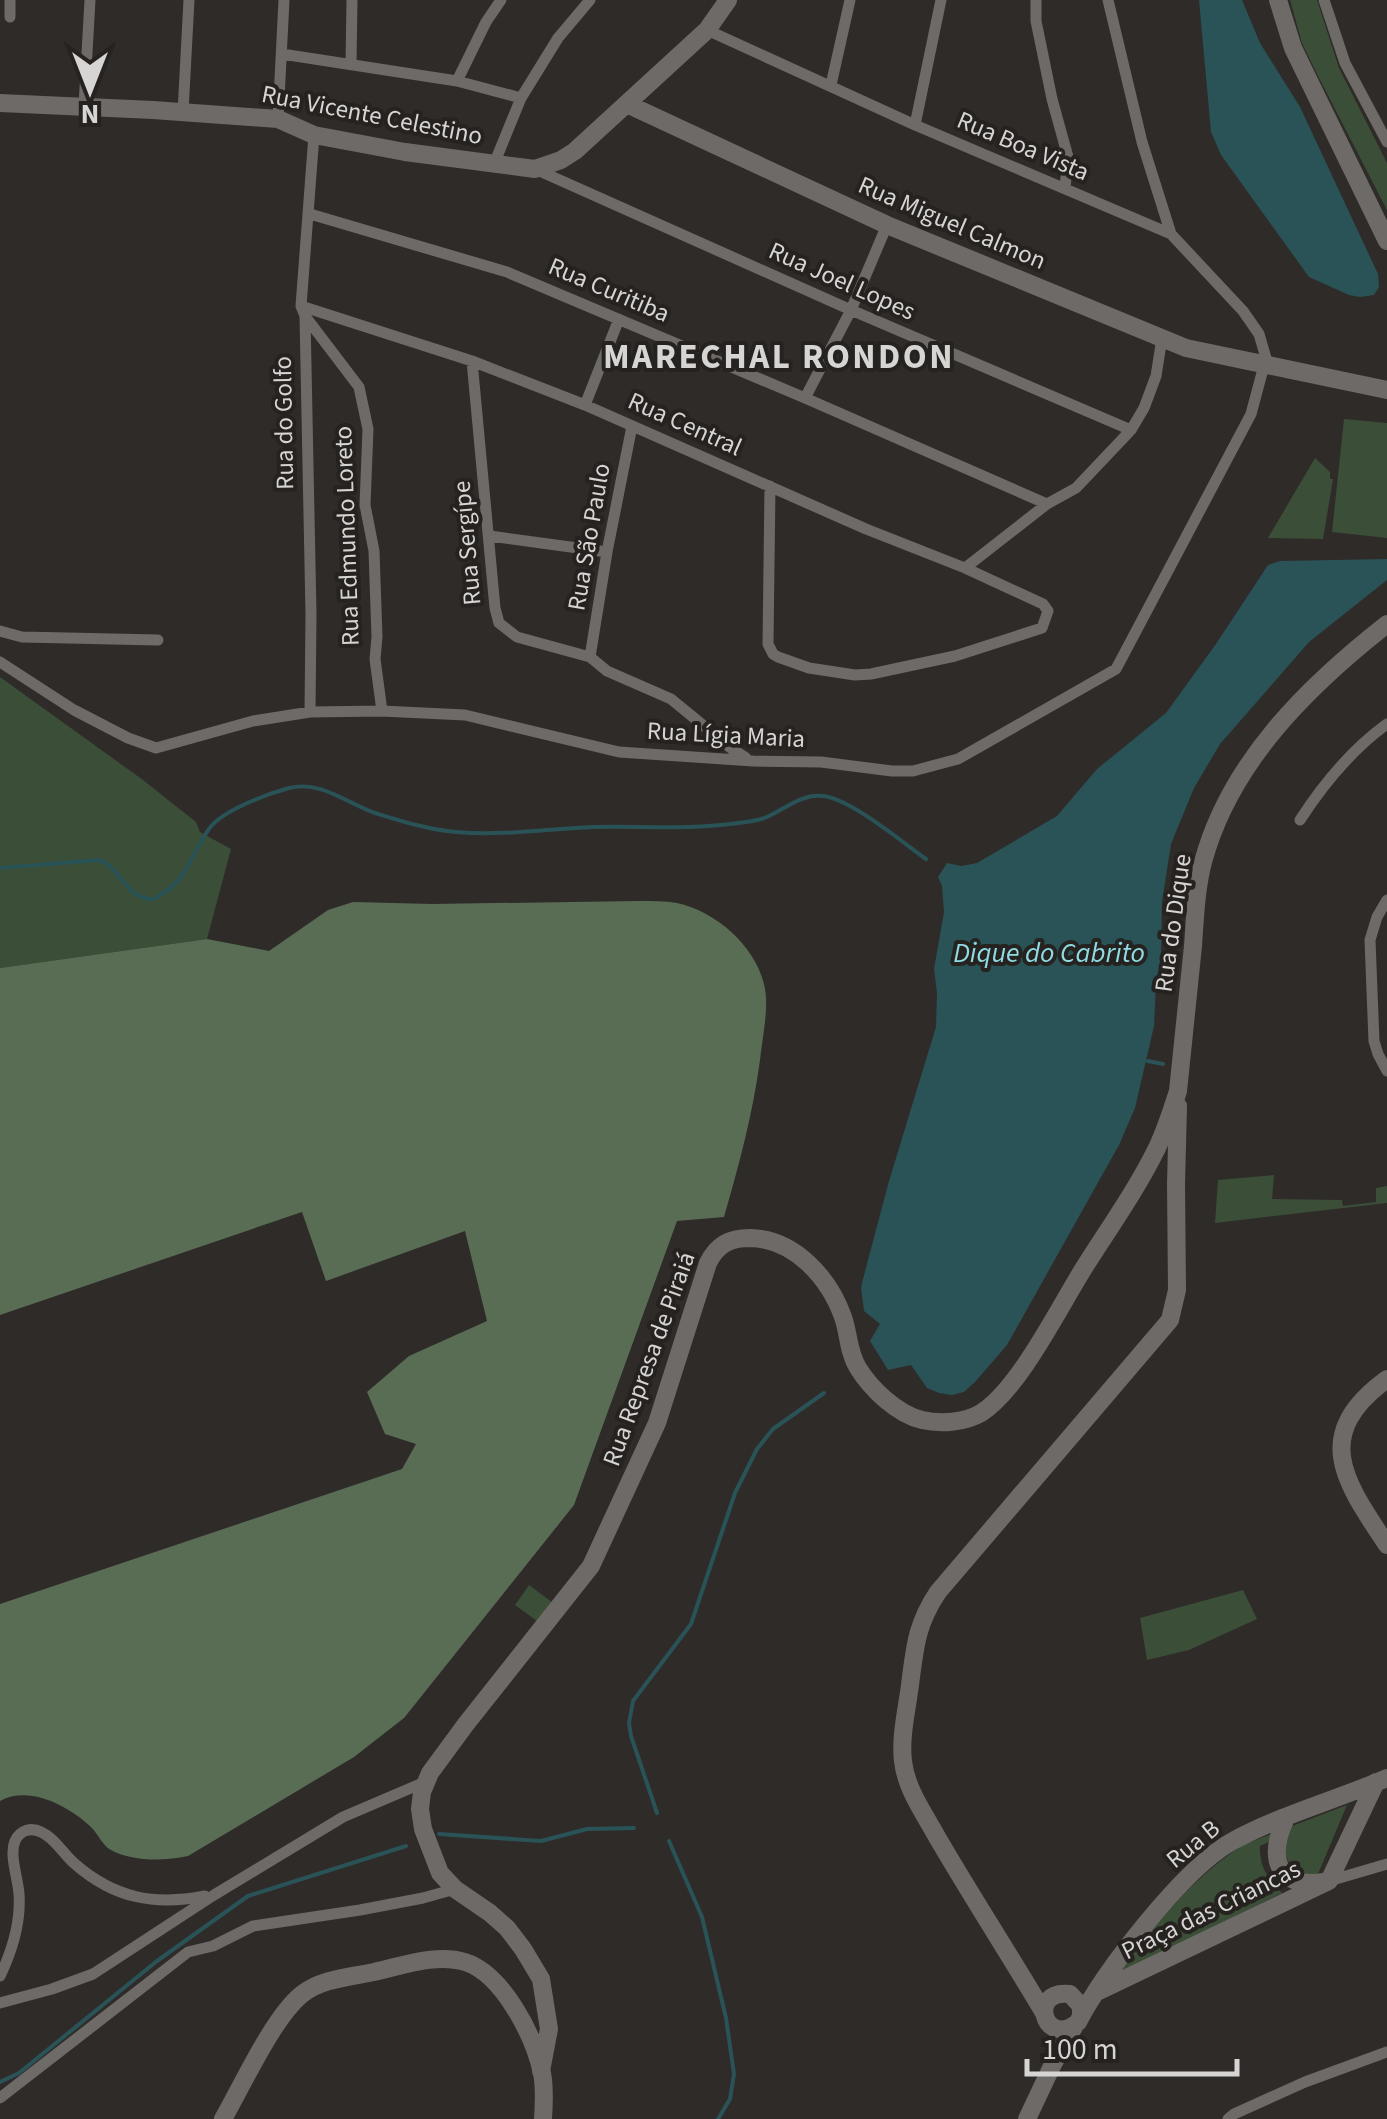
<svg xmlns="http://www.w3.org/2000/svg" width="1387" height="2119" font-family="'Source Sans 3',sans-serif">
  <style>
    .green { fill: #3b4e37 }
    .forest { fill: #596d54 }
    .water { fill: #295357 }
    .lines { fill: none; stroke-linecap: round; stroke-linejoin: round }
    .stream { stroke: #295357; stroke-width: 4 }
    .street { stroke: #6e6a67; stroke-width: 11 }
    .secondary { stroke: #6e6a67; stroke-width: 18 }
    .labels { text-anchor: middle; dominant-baseline: central; stroke-width: 8; stroke-linejoin: round; paint-order: stroke }
    .street-label { font-size: 25px; fill: #d7d5d3; stroke: #252220 }
    .water-label { font-size: 28px; font-style: italic; fill: #8edbe3; stroke: #252220 }
    .district-label { font-size: 35px; font-weight: bold; letter-spacing: 2.5px; fill: #d7d5d3; stroke: #252220 }
  </style>
  <rect width="100%" height="100%" fill="#2f2b29"/>
  <path class="green" d="M1290 0H1317L1339 68 1387 163V210L1317 74 1302 43Z
    M1344 419 1387 423V538L1332 532Z
    M1315 458 1330 472V479H1333L1323 539 1268 538Z
    M0 677 143 780 196 822 200 832 231 849 207 939 0 968Z
    M1274 1175 1272 1199 1342 1200 1343 1206 1376 1202V1188L1387 1186V1203L1215 1223 1218 1180Z
    M529 1585 552 1602 537 1621 515 1605Z
    M1243 1590 1257 1619 1189 1650 1147 1660 1140 1618Z
    M1347 1805 1318 1874C1290 1878 1287 1860 1280 1837L1260 1846C1259 1866 1268 1879 1282 1893L1120 1973 1118 1972C1156 1924 1192 1878 1243 1845Z"/>
  <path class="forest" d="M638 901C651 901 665 901 677 903 719 912 764 953 766 998 767 1018 762 1040 760 1060 753 1113 739 1165 724 1217L677 1221 574 1505 404 1718 354 1757 188 1856C165 1861 133 1862 111 1850 103 1846 98 1834 91 1827 68 1806 30 1785 0 1801V1604L402 1469 416 1444 385 1434 367 1392 409 1356 487 1321 465 1231 326 1281 302 1212 0 1315V968L207 939 269 951 328 910 353 902 432 904Z"/>
  <path class="water" d="M1199 0H1242L1260 43 1300 107 1378 274 1379 287 1374 295 1360 297 1349 295 1309 277 1221 155 1211 132Z
    M1387 559V580L1309 642 1220 744 1194 788 1171 844 1162 902 1161 958 1156 984 1154 1026 1135 1108 1119 1145 1007 1345 975 1382 964 1392 952 1395 939 1393 927 1388 911 1365 888 1370 870 1341 880 1324 864 1311 861 1287 868 1260 889 1181 936 1027 937 993 934 969 944 912 942 886 938 877 947 863 961 866 977 863 1057 816 1097 769 1166 713 1216 644 1268 565 1280 561Z"/>
  <g class="lines">
    <path class="stream" d="M0 868 99 860C122 868 125 900 154 899 189 880 188 859 209 829 221 811 267 794 289 788 321 780 346 803 375 813 401 821 429 830 456 832 502 836 548 829 593 827 641 826 689 830 738 823 748 822 758 821 767 817 785 809 803 793 823 796 851 799 902 842 926 859
      M1148 1061 1163 1064
      M657 1813 631 1736 629 1723 633 1701 691 1624 735 1493 757 1449 773 1429 824 1393
      M439 1834 541 1841 587 1829 634 1828
      M669 1841 702 1917 726 2018 734 2074 730 2099 718 2119
      M0 2082 19 2073 157 1961 248 1896 406 1846"/>
    <path class="street" d="M10 0V17
      M1036 0V21L1052 99 1068 157 1065 188
      M1108 0 1142 142 1171 234
      M1324 0 1345 63 1387 142
      M282 54 457 81 521 98
      M351 64 352 0
      M457 81 486 22 501 0
      M831 85 850 0
      M84 106 90 0
      M183 112 189 0
      M278 119 284 0
      M915 125 941 0
      M494 164 521 98 558 38 590 0
      M535 169 851 310 1131 430
      M310 214 507 272 805 398 1047 504
      M301 306 472 361 585 405 866 529 965 568 1043 604 1048 611 1042 628 955 656 871 674 855 675 809 668 778 657 773 654 768 644 770 486
      M305 316 359 387 368 429 365 505 374 551 377 637 375 659 382 711
      M472 361 495 608 499 623 517 637 590 657 607 671 671 699 732 749 746 758
      M805 398 851 310 887 225
      M585 405 619 319
      M490 536 607 552
      M965 568 1047 504 1076 488 1131 430 1144 408 1156 376 1162 338
      M0 631 22 637 158 640
      M590 657 607 552 632 426
      M0 662 74 710 128 738 156 748 253 721 310 712 382 711 465 715 619 752 753 761 821 762 892 771H913L958 759 1116 669 1251 414 1266 358 1259 334 1243 311 1171 234 915 125 707 30
      M310 712 311 614 305 316 301 306 314 135
      M1300 820C1324 783 1351 750 1387 724
      M1387 900 1377 917 1370 940 1374 1041 1378 1054 1387 1071
      M1329 1881 1387 1864
      M0 1976C12 1951 21 1923 19 1894 18 1878 9 1855 15 1841 20 1830 31 1827 41 1832 55 1838 63 1854 75 1864 114 1898 154 1906 205 1896
      M0 2003 52 1989 93 1974 214 1895 343 1817 425 1782
      M0 2098 188 1952 213 1946 253 1926 360 1910 423 1898 455 1889
      M1228 2119 1234 2114 1305 2082 1387 2052"/>
    <path class="secondary" d="M1278 0 1293 48 1387 241
      M0 103 153 110 278 119 314 135 405 152 535 169 561 160 575 151 707 30 728 0
      M627 104 887 225 1186 348 1387 390
      M1387 1379C1310 1435 1345 1482 1387 1545
      M1286 1818C1268 1856 1275 1889 1324 1882
      M1095 1993 1329 1881 1376 1782
      M1044 2013C1009 1954 972 1897 937 1837 924 1813 906 1789 903 1761 900 1737 907 1709 910 1685 915 1647 916 1625 938 1592L1170 1320 1177 1290 1176 1184 1178 1106
      M1081 2017V2006L1070 1994C1026 1989 1045 2050 1078 2022 1104 1972 1182 1870 1231 1842 1280 1815 1336 1800 1387 1778
      M541 2071 549 2029 541 1979 523 1949 507 1928 490 1913 455 1889 440 1873 423 1829 420 1809 422 1792 430 1773 466 1724 591 1566 657 1423 708 1263C717 1245 729 1238 750 1238 795 1239 829 1278 843 1317 849 1334 848 1352 858 1368 871 1389 897 1414 922 1420 940 1424 964 1423 981 1413 1018 1390 1058 1310 1082 1271 1107 1231 1136 1191 1157 1148 1166 1129 1172 1110 1178 1091 1183 1042 1188 994 1193 946 1195 918 1196 889 1203 862 1230 762 1308 686 1387 624
      M223 2119C242 2086 273 2018 301 1995 320 1979 350 1977 374 1972 402 1966 436 1953 465 1962 503 1974 534 2036 542 2073 545 2088 544 2104 543 2119
      M1027 2119 1053 2064 1074 2027"/>
  </g>
  <g class="labels">
    <g class="street-label">
      <text transform="translate(372 115) rotate(11)">Rua Vicente Celestino</text>
      <text transform="translate(1023 146) rotate(23)">Rua Boa Vista</text>
      <text transform="translate(952 223) rotate(23)">Rua Miguel Calmon</text>
      <text transform="translate(842 281) rotate(24)">Rua Joel Lopes</text>
      <text transform="translate(609 290) rotate(23)">Rua Curitiba</text>
      <text transform="translate(284 423) rotate(-91)">Rua do Golfo</text>
      <text transform="translate(685 424) rotate(24)">Rua Central</text>
      <text transform="translate(347 536) rotate(-92)">Rua Edmundo Loreto</text>
      <text transform="translate(589 537) rotate(-80)">Rua São Paulo</text>
      <text transform="translate(467 543) rotate(-95)">Rua Sergípe</text>
      <text transform="translate(726 735) rotate(3)">Rua Lígia Maria</text>
      <text transform="translate(1173 923) rotate(-82)">Rua do Dique</text>
      <text transform="translate(649 1359) rotate(-70)">Rua Represa de Piraiá</text>
      <text transform="translate(1193 1844) rotate(-39)">Rua B</text>
      <text transform="translate(1211 1910) rotate(-26)">Praça das Criancas</text>
    </g>
    <g class="water-label">
      <text x="1049" y="953">Dique do Cabrito</text>
    </g>
    <g class="district-label">
      <text x="779" y="357">MARECHAL RONDON</text>
    </g>
  </g>
  <g transform="translate(90 90) rotate(180)" stroke="#252220" stroke-width="8" paint-order="stroke">
  <path d="M0-8L18 38L0 25L-18 38Z" fill="#d7d5d3"/>
  <text y="-15" font-size="28" font-weight="bold" text-anchor="middle" fill="#d7d5d3">N</text>
  </g>
  <path d="M1027 2059v15h210v-15" fill="none" stroke="#d7d5d3" stroke-width="5"/>
  <text x="1042" y="2059" font-size="30" fill="#d7d5d3" stroke="#252220" stroke-width="8" paint-order="stroke">100 m</text>
</svg>
